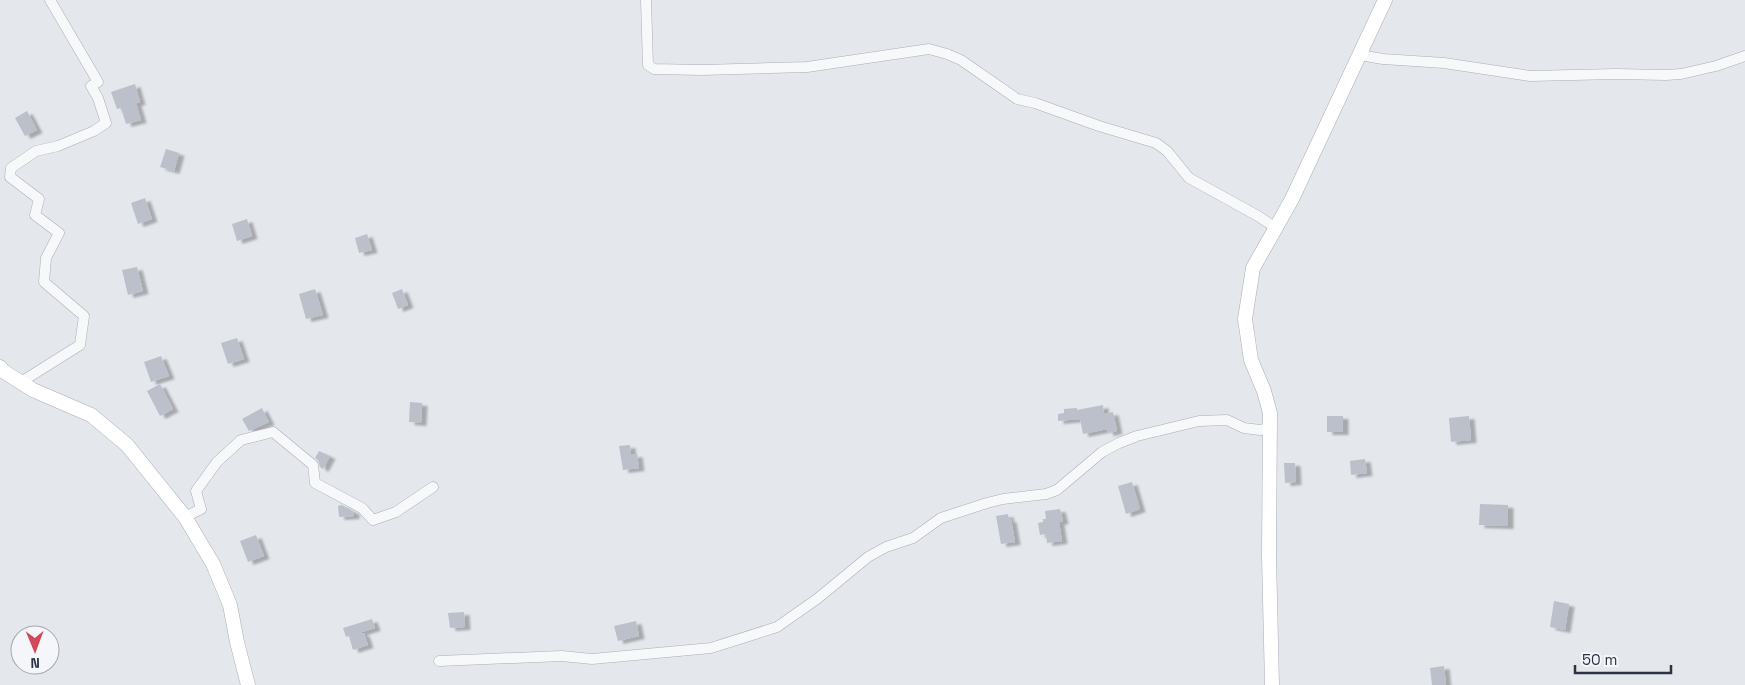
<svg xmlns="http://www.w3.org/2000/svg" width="1745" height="685" font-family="'Space Grotesk',sans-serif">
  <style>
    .building { fill: #bbc0ca; filter: url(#shadow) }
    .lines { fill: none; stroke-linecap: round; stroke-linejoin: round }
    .minor-casing { stroke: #a9aeb7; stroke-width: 11 }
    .secondary-casing { stroke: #a9aeb7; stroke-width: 15 }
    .minor { stroke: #f7f8fa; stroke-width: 10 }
    .secondary { stroke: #fff; stroke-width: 14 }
  </style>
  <defs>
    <filter id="shadow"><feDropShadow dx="5.5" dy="3" stdDeviation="1" flood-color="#0004"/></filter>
  </defs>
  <rect width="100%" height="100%" fill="#e4e7ec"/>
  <path class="building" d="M135 84 140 102 136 103 141 120 126 124 121 108 117 109 111 92Z
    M27 111 37 130 25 136 15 118Z
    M166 149 179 153 174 171 160 167Z
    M145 198 152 219 138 224 131 203Z
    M247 219 252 236 237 241 232 224Z
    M367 234 372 250 359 253 355 238Z
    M137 267 143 291 128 295 122 270Z
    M315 289 323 315 306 319 299 294Z
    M402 289 408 305 398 309 392 293Z
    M237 338 244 359 228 364 221 343Z
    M161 356 169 376 151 382 144 362Z
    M160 384 173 409 160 416 147 391Z
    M410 402 422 403 421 423 409 422Z
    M1103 405 1104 414 1113 412 1117 431 1108 433 1107 429 1083 434 1080 419 1058 421V414L1064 413V409L1077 408V410Z
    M262 408 269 422 249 431 242 419Z
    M1327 416H1343V432H1327Z
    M1469 416 1471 440 1451 442 1449 418Z
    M630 445 631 455 637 454 639 468 623 470 619 446Z
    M319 451 330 456 323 469 320 467 318 460 315 458Z
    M1365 459 1367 473 1351 475 1350 461Z
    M1284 463H1295L1296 482 1285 483Z
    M1132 482 1140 509 1126 514 1118 486Z
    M1480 504 1508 505V526L1479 525Z
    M342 505 354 512V516L339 517 338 506Z
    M1060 509 1063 521 1059 522 1062 541 1047 543 1046 534 1040 535 1038 523 1043 522V519H1046L1045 511Z
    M1008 514 1009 520 1011 519 1015 542 1001 544 996 516Z
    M256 535 264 556 248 562 240 541Z
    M1554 601 1569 604 1565 630 1550 627Z
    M464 612 465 627 450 628 448 613Z
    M372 619 375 628 362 632V634L364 633 368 645 353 650 349 636 346 637 343 628Z
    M636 621 639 636 618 641 614 626Z
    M1444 666 1446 685H1432L1430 668Z"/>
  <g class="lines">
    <defs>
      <path id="minor" d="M646 0 648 65 654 69 702 70 807 67 929 49 947 54 961 60 1017 99 1035 103 1099 126 1156 143 1167 151 1189 178 1258 216 1276 228
        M1360 55 1383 59 1444 63 1530 76 1616 74 1666 75 1681 74 1716 66 1745 56
        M21 382 80 345 84 316 44 282 46 258 59 233 35 215 39 199 10 177 11 168 36 151 58 146 94 131 106 123 98 98 91 86 98 82 50 0
        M185 517 201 509 196 491 217 462 241 440 273 432 313 465 315 483 362 508 373 520 396 512 433 487
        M439 661 562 656 592 659 711 648 777 627 817 599 868 557 886 547 913 538 941 518 987 503 1003 499 1046 494 1057 490 1102 452 1119 443 1137 436 1199 421 1227 420 1244 428 1260 430 1270 428"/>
      <path id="secondary" d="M0 367 3 371 33 390 91 415 127 445 185 517 213 564 230 605 237 642 248 685
        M1272 685 1269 556 1270 413 1264 391 1251 360 1245 319 1253 268 1292 199 1385 0"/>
    </defs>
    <use href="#minor" class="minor-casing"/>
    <use href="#secondary" class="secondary-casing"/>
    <use href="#minor" class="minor"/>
    <use href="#secondary" class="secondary"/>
  </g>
  <g transform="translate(35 650) rotate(179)"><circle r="24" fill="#f4f6f9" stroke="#a4a8b1"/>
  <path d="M0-4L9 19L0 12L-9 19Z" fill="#d1495b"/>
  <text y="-8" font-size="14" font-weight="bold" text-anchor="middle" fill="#2b3445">N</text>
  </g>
  <path d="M1575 665v8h96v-8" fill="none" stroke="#2b3445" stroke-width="2.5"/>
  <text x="1582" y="665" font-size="15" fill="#2b3445" stroke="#f4f6f9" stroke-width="4" paint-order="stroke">50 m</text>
</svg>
